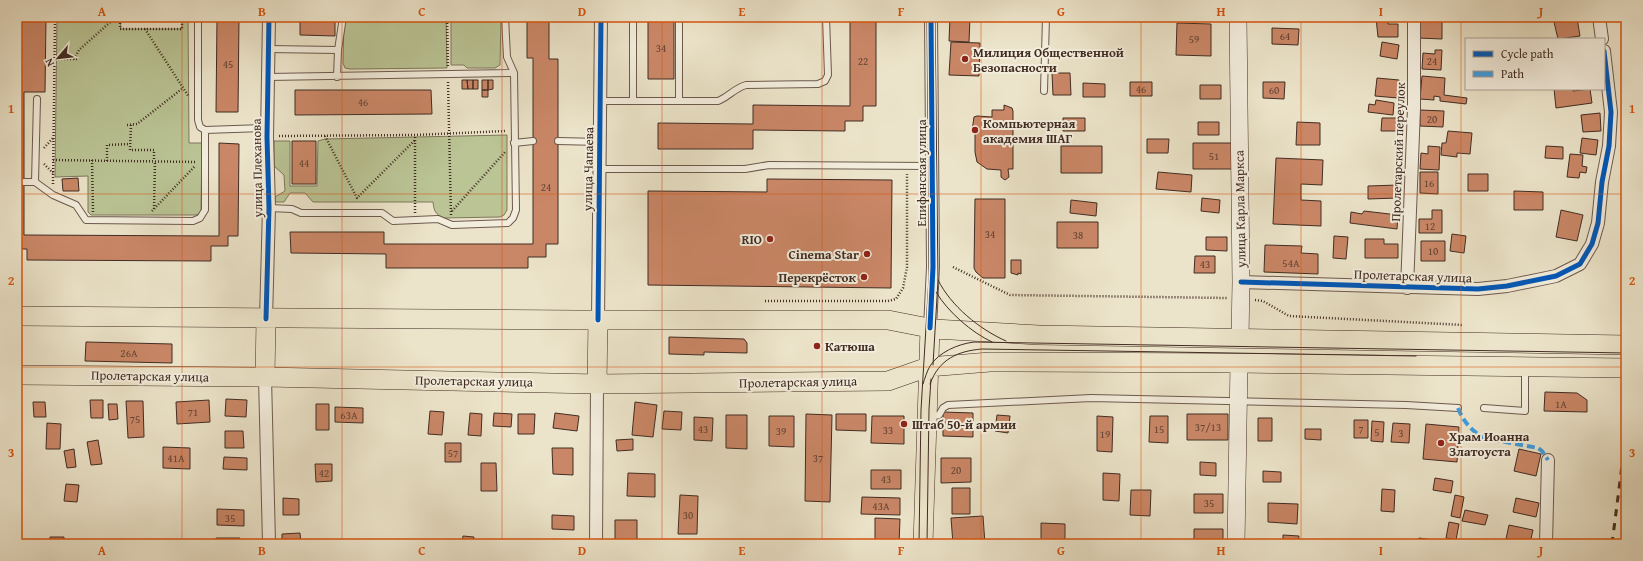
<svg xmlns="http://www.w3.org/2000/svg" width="1643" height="561" font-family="'Gentium Book Plus',serif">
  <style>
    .green { fill: #bac495; stroke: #7e785c }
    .building { fill: #ca8767; stroke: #412c23 }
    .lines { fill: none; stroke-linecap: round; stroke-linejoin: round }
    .lane-casing { stroke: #6c5a4d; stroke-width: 8 }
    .street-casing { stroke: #6c5a4d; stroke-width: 14 }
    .secondary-casing { stroke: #412c23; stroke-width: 18 }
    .primary-casing { stroke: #412c23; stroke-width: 20 }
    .path { stroke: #412c23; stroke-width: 2.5; stroke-dasharray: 1 2; stroke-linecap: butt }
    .lane { stroke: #f3eddd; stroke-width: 6 }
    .street { stroke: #f3eddd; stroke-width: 12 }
    .secondary { stroke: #f3eddd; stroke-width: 17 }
    .primary { stroke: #ece4ca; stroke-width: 19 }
    .tram { stroke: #412c23; stroke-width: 1 }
    .rail { stroke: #412c23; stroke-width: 3; stroke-dasharray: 7 7; stroke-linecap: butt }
    .quiet { stroke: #3f9ce0; stroke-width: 4; stroke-dasharray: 8 4; stroke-linecap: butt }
    .cycleway-casing { stroke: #f3eddd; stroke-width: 8 }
    .cycleway { stroke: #0057b8; stroke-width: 5 }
    .grid { fill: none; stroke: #d7540e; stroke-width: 1; stroke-opacity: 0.55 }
    .poi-dot { fill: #8f2418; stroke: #f3eddd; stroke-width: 1.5 }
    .labels { text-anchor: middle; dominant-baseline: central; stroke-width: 4; stroke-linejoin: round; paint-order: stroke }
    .number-label { font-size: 11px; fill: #634334 }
    .poi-label { font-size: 13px; font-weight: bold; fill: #412c23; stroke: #f3eddd; text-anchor: start }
    .street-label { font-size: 13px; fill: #412c23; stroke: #f3eddd }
    .neatline { fill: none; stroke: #d7540e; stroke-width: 1.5 }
    .grid-label { font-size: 13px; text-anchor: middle; font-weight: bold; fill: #d7540e }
  </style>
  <rect width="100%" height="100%" fill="#ece4ca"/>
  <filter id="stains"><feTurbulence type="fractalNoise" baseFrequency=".005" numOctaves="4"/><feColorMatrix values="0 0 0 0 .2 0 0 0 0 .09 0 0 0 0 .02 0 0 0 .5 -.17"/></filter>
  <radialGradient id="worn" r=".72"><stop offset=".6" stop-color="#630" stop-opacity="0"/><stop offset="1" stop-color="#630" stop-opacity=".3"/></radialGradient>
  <path class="green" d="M57 17H120L121 29H182V17H188L189 143H202L201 210 200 213 196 215H91L88 212V176L55 177Z
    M344 17H446L447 68 350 69 345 68 343 63Z
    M451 17H501L500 65 495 68H467L464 65H451Z
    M507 135V210L504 215 500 217 444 218C435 214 434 211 433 202H313L305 193H290L284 202H275V197L285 191 284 175 274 166V141H290V186H317L318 141 325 139Z"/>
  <path class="building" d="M17 17H46L45 92H24V235L219 236V143L239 144 238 236H228V246H211V261L27 260V249H17Z
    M217 17H239L238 112H216Z
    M300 17H335V36L300 35Z
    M527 17H549V59H558V244H546V257H528V268H386V254L291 253 290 232H384V244H533V58H527Z
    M648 17H674V79H648Z
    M850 17H876V106H863V121H845V131L753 130V149H658V123L753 124V105L850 106Z
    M950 17H970L969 42 949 41Z
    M1376 18H1388V24H1398V37H1378Z
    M1577 18 1580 36 1558 39 1554 22Z
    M1431 19H1442V39L1418 38V21H1431Z
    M1177 23 1211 24V56L1176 55Z
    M1272 28 1299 29 1298 45 1272 44Z
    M951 42 980 43 979 76 949 75Z
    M1382 42 1399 45 1397 59 1380 56Z
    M1435 50H1442L1441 70 1422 69 1423 53 1435 54Z
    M1052 73H1070L1071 95H1053Z
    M1422 76 1445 78 1444 95 1467 98 1466 104 1440 101V97L1434 96V100L1420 99Z
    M1377 78 1399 80 1398 98 1375 96Z
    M462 80H467L468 89H462Z
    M467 80H473V89H468Z
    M473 80H478V89H473Z
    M482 80H488V90H482Z
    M488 80H493V89L488 90Z
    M1130 82H1152V96H1130Z
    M1263 82H1285L1284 99 1263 98Z
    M1083 83 1105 84V97H1083Z
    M1200 85H1221V99H1200Z
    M1554 89H1573V91L1590 89 1592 103 1556 108Z
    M295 90H431L432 114 295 115Z
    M482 90H488V97H482Z
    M1376 100 1394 103 1393 115 1368 112 1369 104 1375 105Z
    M1004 105 1012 108 1013 111V122H1016L1015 128H1013V169H1008L1009 177 1005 180 1001 177V170L987 169 977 162 975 152V131H972L974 117 977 116 992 117V110H1004Z
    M1420 110 1444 111 1443 127 1420 126Z
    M1600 113 1601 131 1583 132 1581 115Z
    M1063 118H1085V131H1063Z
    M1382 118H1398V131H1381Z
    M1198 122H1219V135H1198Z
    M1297 122 1320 123V145H1296Z
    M1448 131 1472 133 1470 154 1457 153V157L1441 155 1442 143H1446Z
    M1582 138 1598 140 1596 155 1580 153Z
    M1147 139H1169L1168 153H1147Z
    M292 141H316V184H292Z
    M1193 143H1234V169H1193Z
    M1061 146H1102V173H1061Z
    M1428 146 1440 147 1439 170 1420 169 1421 153 1428 154Z
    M1546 146 1563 147V159L1545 158Z
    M1570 154 1583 155 1582 166 1587 167 1586 173 1580 172 1579 178 1567 177Z
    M1276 158 1323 160 1322 185 1301 184V200L1321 201V226L1273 224Z
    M1158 172 1192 175 1191 192 1156 189Z
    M1420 172H1438V194L1420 193Z
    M1468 174H1488V191H1468Z
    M78 178 79 191H63L62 179Z
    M767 179 892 180 891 288 648 285V191L767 192Z
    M1398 185V198L1368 199V186Z
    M1514 191 1543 192V210H1514Z
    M1202 198 1220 200 1219 213 1201 211Z
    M975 199H1005V278H983L976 272 974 268Z
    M1071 200 1097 203 1096 216 1070 213Z
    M1432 210H1442V233H1419V219H1432Z
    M1561 210 1583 215 1577 241 1556 237Z
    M1364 211 1398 215 1397 229 1350 223 1351 212 1362 214Z
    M1057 222H1098V248H1057Z
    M1452 234 1466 236 1464 253 1450 251Z
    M1334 236 1348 237 1346 259 1333 258Z
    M1206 237H1227V251L1206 250Z
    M1365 239H1384V244H1398V258H1365Z
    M1421 241H1445V261H1421Z
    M1265 245 1302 246 1301 253 1318 254V274L1264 272Z
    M1195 256H1215V273H1194Z
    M1011 260H1021V274L1018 273V275L1011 273Z
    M669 337 744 339 747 343V353L704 352V355L669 354Z
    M86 342 172 344V363L85 361Z
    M1545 392 1577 393 1587 400V412L1544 411Z
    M226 399 247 400 246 417 225 416Z
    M90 400H103V418H91Z
    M209 400 210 422 177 424 176 402Z
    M126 401H143L144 437 128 438Z
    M33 402H45L46 417H34Z
    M635 402 657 405 653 437 632 435Z
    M108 404H117L118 419 109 420Z
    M316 404H329V430H316Z
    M335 407 363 408V423L335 422Z
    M430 411 444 412 442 435 428 434Z
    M664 411 682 412 681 430 662 429Z
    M943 412 973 413V437L943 436Z
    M470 413 482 414 481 436 468 435Z
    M494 413 512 414 511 427 493 426Z
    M555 413 579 416 577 431 553 428Z
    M518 414H535L534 434H518Z
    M806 414 832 415 830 502 805 501Z
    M836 414H866V431L836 430Z
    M1187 414H1228V440H1187Z
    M726 415H747V449L726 448Z
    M997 415 1010 416 1008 433 995 431Z
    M769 416H794V447L769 446Z
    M872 416H904V444L871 443Z
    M1097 416 1113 417 1112 452 1097 451Z
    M1150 416H1168V443L1149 442Z
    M694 417 713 418 712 441 694 440Z
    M1258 418H1272V441H1258Z
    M1354 420H1368V438H1354Z
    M1372 421 1384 422 1383 442 1371 441Z
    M47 423 61 424 60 449H46Z
    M1393 423 1410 424 1409 443 1391 442Z
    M1426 424 1459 427 1457 462 1423 459Z
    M1305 429H1321V440L1305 439Z
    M225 431H243L244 448H225Z
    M633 439V450L617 451 616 440Z
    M98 440 102 464 91 465 87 442Z
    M445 443H461V462H445Z
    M163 447 190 448V469L163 468Z
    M552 448H573V475L553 474Z
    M74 449 76 467 67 468 64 451Z
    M1519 449 1541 454 1536 476 1514 471Z
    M224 457 247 458V470L223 469Z
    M941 458H971V482L941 483Z
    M1200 462 1216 463V476L1200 475Z
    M481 463H496L497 491H481Z
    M315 464H332V481L316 482Z
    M871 470H901V489H871Z
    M1263 471 1281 472V482H1263Z
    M628 473 655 474V497L627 496Z
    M1103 473 1120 474 1119 501 1103 500Z
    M1435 478 1453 481 1451 493 1433 490Z
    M66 484 79 485 77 502 64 501Z
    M952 488H970V514H952Z
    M1382 489 1395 490 1394 512 1381 511Z
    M1131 490H1151L1150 516 1130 515Z
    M1194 494H1223V513H1194Z
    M680 495 698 496 697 534H678Z
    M1455 495 1464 497 1460 518 1451 516Z
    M862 497 900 498V515L861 514Z
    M283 498 299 499V515H283Z
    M1516 498 1539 503 1536 517 1513 512Z
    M1268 503 1298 504 1297 524 1268 522Z
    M217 509 244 510V526L217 525Z
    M1465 510 1488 515 1485 525 1462 521Z
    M552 515 574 516V530L552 529Z
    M983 516 985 544H953L951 518Z
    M875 518 900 519 899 544H875Z
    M615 520H637V544H615Z
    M1449 522 1459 524 1456 540 1446 538Z
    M1041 523 1065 524V544H1041Z
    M1509 525 1533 530 1530 543 1506 539Z
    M1194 529H1223V544H1194Z
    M300 533 301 544H282V534Z
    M1283 535 1299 536 1298 544H1283Z
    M463 536 474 537 473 544H462Z
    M50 537H64V544H50Z
    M216 538H240V544H216Z
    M1419 538 1433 540 1432 544H1418Z
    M347 541H360V544H347Z
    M714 541H725L726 544H715Z"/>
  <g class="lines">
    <defs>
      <path id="lane" d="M198 17V120L200 127 205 130 267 128
        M268 49 338 50
        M268 77 514 73
        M337 77 338 50 343 17
        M1044 91 1046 17
        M600 101H718C728 97 735 88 746 85L818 84 825 81 828 75 826 17
        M633 101V17
        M679 101V17
        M558 141 600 142
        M514 143 533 141
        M599 169H745L769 165 932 166
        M24 182H35L53 195 76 205 86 220 193 221 200 218 205 210V130
        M35 182 37 99
        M269 208 292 209 301 213H382L393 221 438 219 452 225 508 223 513 218 516 210 514 73 507 57 505 17
        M1484 408 1525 411V368
        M930 417 939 415 943 408 948 405 1091 398 1406 405 1458 408"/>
      <path id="street" d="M1599 17 1602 39
        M1241 282 1478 289 1507 286 1556 276 1580 264 1592 244 1598 223 1602 182 1609 146 1611 112 1604 51
        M1407 288 1414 108V17
        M266 319 269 208 267 137 269 17
        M598 320 601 17
        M930 328 933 267 931 17
        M265 377 269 544
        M596 544 597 384
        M1546 544 1548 460"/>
      <path id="secondary" d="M1238 17 1241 282 1240 338
        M1236 544 1239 363"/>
      <path id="primary" d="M17 316 578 320H888L934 329 1039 335 1626 345
        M17 375 265 377 597 384 888 381 928 367 990 362 1239 363 1626 368
        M265 377 266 319
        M597 384 598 320
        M923 544 930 328"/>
    </defs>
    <use href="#lane" class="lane-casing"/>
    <use href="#street" class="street-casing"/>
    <use href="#secondary" class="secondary-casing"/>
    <use href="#primary" class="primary-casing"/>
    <path class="path" d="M120 17V29H182V17
      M447 17 448 67
      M145 29 189 97
      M55 59H79
      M74 59 79 50 116 17
      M448 82 451 215
      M127 125 137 124 183 88
      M131 125 130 150H154V161
      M279 136 415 135 506 131
      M325 136 357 198 415 140
      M44 148 53 138
      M53 160 197 162
      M92 160 93 212
      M107 161V145L130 144
      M44 164 53 173
      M53 184 55 17
      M154 209 155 161
      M152 211 195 166
      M452 211 506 151
      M415 213V135
      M953 267 1010 295 1228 298
      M1255 300 1263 301 1289 316 1463 325
      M765 301H888L896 299 903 288 907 267V174"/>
    <use href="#lane" class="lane"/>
    <use href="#street" class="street"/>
    <use href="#secondary" class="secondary"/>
    <use href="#primary" class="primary"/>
    <path class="tram" d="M938 280C951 306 979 329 1006 341
      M936 292C948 312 971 332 992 342
      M933 365 938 280 935 17
      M923 384C925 378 927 371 930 366 939 352 958 344 974 342L1626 353
      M930 384C939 359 958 351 982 349L1416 356
      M919 544 921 410 929 277 927 17
      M927 544 929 409 931 379"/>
    <path class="rail" d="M1612 544 1626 434
      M1622 544 1626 514"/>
    <path class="quiet" d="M1458 408C1463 421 1472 432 1485 438L1538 448 1542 451 1548 460"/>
    <defs>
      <path id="cycleway" d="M1241 282 1478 289 1507 286 1556 276 1580 264 1592 244 1598 223 1602 182 1609 146 1611 112 1604 51
        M266 319 269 208 267 137 269 17
        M598 320 601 17
        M930 328 933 267 931 17"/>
    </defs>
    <use href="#cycleway" class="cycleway-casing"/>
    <use href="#cycleway" class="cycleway"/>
  </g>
  <path class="grid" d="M182 17V544M342 17V544M502 17V544M662 17V544M822 17V544M981 17V544M1141 17V544M1301 17V544M1461 17V544M17 194H1626M17 367H1626"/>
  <g class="poi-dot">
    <circle cx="965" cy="59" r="4"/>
    <circle cx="975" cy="130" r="4"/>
    <circle cx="770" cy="239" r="4"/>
    <circle cx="867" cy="254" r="4"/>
    <circle cx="864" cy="277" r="4"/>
    <circle cx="817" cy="346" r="4"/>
    <circle cx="904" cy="424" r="4"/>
    <circle cx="1441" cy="443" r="4"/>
  </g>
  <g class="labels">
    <g class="number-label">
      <text x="1285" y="36">64</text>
      <text x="1194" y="39">59</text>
      <text x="661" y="48">34</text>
      <text x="863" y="61">22</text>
      <text x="1432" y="61">24</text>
      <text x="228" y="64">45</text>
      <text x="1141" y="89">46</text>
      <text x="1274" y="90">60</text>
      <text x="363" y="102">46</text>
      <text x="1432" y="119">20</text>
      <text x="1214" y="156">51</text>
      <text x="304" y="163">44</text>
      <text x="1429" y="183">16</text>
      <text x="546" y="187">24</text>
      <text x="1430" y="226">12</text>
      <text x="990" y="234">34</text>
      <text x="1078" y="235">38</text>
      <text x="1433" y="251">10</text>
      <text x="1291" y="263">54А</text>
      <text x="1205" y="264">43</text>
      <text x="129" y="353">26А</text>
      <text x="1561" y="404">1А</text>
      <text x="193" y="412">71</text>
      <text x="349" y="415">63А</text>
      <text x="135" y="419">75</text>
      <text x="1208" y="427">37/13</text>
      <text x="703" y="429">43</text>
      <text x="1159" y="429">15</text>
      <text x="1361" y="429">7</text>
      <text x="888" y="430">33</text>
      <text x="781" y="431">39</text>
      <text x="1377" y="432">5</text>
      <text x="1401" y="433">3</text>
      <text x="1105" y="434">19</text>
      <text x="453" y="453">57</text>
      <text x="176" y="458">41А</text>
      <text x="818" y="458">37</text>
      <text x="956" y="470">20</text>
      <text x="324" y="473">42</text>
      <text x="886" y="479">43</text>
      <text x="1209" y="503">35</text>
      <text x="881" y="506">43А</text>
      <text x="688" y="515">30</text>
      <text x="230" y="518">35</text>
    </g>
    <g class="poi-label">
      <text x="973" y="52">Милиция Общественной<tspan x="973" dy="15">Безопасности</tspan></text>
      <text x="983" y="123">Компьютерная<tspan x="983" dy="15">академия ШАГ</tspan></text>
      <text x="762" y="239" text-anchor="end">RIO</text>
      <text x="859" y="254" text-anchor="end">Cinema Star</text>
      <text x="856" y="277" text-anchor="end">Перекрёсток</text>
      <text x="825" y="346">Катюша</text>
      <text x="912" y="424">Штаб 50-й армии</text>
      <text x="1449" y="436">Храм Иоанна<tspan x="1449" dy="15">Златоуста</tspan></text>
    </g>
    <g class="street-label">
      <text transform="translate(1398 152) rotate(-88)">Пролетарский переулок</text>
      <text transform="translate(257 168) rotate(-91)">улица Плеханова</text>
      <text transform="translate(588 169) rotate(-89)">улица Чапаева</text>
      <text transform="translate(921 173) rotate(-90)">Епифанская улица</text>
      <text transform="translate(1240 209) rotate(-91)">улица Карла Маркса</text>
      <text transform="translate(1413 276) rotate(2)">Пролетарская улица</text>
      <text transform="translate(150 376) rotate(1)">Пролетарская улица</text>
      <text transform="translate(474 381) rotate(1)">Пролетарская улица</text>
      <text transform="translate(798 382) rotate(-1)">Пролетарская улица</text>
    </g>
  </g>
  <rect width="1643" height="561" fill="none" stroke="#ece4ca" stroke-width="44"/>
  <rect x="1465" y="38" width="140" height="52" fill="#f3eddd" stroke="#aca093"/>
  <rect x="1473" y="51" width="20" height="6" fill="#0057b8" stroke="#aca093"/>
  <text x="1501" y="58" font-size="12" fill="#412c23">Cycle path</text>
  <rect x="1473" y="71" width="20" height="6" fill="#3f9ce0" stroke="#aca093"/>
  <text x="1501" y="78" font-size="12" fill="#412c23">Path</text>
  <g transform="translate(58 58) rotate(242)" stroke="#f3eddd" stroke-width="3" paint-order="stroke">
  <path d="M0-3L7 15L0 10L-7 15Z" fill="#412c23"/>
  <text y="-6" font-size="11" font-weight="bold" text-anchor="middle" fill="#412c23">N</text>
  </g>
  <rect x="22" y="22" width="1599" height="517" class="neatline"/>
  <g class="grid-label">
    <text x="102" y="16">A</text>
    <text x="262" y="16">B</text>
    <text x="422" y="16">C</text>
    <text x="582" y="16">D</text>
    <text x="742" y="16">E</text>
    <text x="901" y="16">F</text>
    <text x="1061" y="16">G</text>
    <text x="1221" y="16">H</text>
    <text x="1381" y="16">I</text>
    <text x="1541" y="16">J</text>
    <text x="11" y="113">1</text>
    <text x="1632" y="113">1</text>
    <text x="11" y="285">2</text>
    <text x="1632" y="285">2</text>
    <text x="11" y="457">3</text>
    <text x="1632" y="457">3</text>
    <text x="102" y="555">A</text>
    <text x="262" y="555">B</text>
    <text x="422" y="555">C</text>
    <text x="582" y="555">D</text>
    <text x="742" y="555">E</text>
    <text x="901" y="555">F</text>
    <text x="1061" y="555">G</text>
    <text x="1221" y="555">H</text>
    <text x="1381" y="555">I</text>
    <text x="1541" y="555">J</text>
  </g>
  <rect width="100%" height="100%" filter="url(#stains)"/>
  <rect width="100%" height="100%" fill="url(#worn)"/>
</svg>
